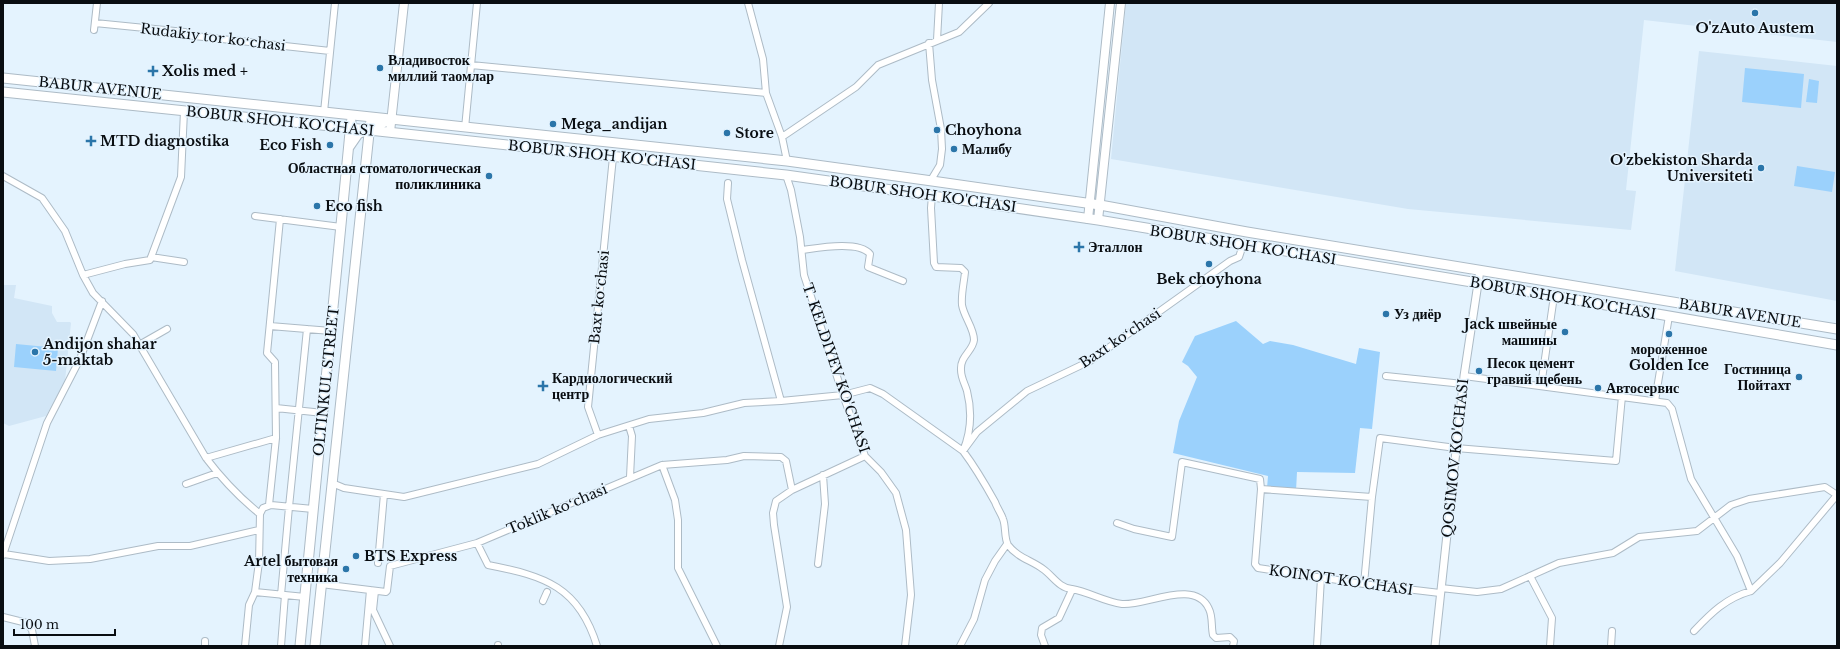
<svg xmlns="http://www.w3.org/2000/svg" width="1840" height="649" font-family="'Libre Baskerville',serif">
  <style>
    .built { fill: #d2e6f6 }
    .green { fill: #9bd1fc }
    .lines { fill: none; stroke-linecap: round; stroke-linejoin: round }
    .minor-casing { stroke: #adbbc6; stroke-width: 8 }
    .tertiary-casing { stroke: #adbbc6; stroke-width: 9 }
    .secondary-casing { stroke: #adbbc6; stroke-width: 10 }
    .primary-casing { stroke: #adbbc6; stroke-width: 11 }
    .minor { stroke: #fff; stroke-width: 6 }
    .tertiary { stroke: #fff; stroke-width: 7 }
    .secondary { stroke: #fff; stroke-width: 8 }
    .primary { stroke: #fff; stroke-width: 9 }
    .poi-dot { fill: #2b75a9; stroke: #e4f3fe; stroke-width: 1.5 }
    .labels { text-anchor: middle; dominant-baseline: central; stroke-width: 3; stroke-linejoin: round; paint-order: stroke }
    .poi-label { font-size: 14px; font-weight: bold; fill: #090d11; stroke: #e4f3fe; text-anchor: start }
    .street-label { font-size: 14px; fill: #090d11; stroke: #e4f3fe }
  </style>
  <rect width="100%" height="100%" fill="#e4f3fe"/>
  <path class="built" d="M1126 3H1837V42L1644 20 1626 190 1636 191 1631 230 1408 209 1111 159Z
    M1699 51 1837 66V301L1675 271Z
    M3 285H16L14 298 52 306V313L57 322H70L71 323 65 381 46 416 9 426 3 423Z"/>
  <path class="green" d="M1745 68 1804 74 1801 108 1742 102Z
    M1809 79 1819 81 1817 103 1806 102Z
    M1797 166 1835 172 1832 192 1794 186Z
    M1236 321 1263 344 1270 341 1293 345 1356 364 1359 348 1380 352 1372 429 1360 428 1355 473 1297 472 1296 491 1267 488 1268 476 1173 453 1179 421 1197 377 1188 366 1182 362 1195 336Z
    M16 344 58 348 56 371 14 367Z"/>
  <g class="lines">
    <defs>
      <path id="minor" d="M748 3 763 59 766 93 782 137 787 161
        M95 23 185 32V35L330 51
        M94 30 97 3
        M937 40 939 3
        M929 43 932 80 941 129 942 149 940 165 931 180
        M471 65 766 93
        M324 112 335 3
        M465 128 477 3
        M782 137 856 87 878 65 959 32 989 3
        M786 175 791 190 800 237 804 275 843 395 865 456 881 472 896 493 906 530 911 595 905 646
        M3 176 42 198 49 208 65 231 83 275 93 293 133 334 206 458C222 479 240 498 260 514
        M932 195 931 208 934 263 936 267 961 268 965 272C964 283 961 294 962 305 964 317 974 328 974 340 973 351 960 356 961 370 961 378 965 384 967 391 972 411 971 432 963 451 975 467 985 484 995 502 997 508 1001 513 1003 519 1006 526 1004 538 1008 545 1018 558 1031 560 1043 569 1053 576 1059 588 1072 589 1089 592 1105 602 1122 604 1146 606 1195 578 1209 609 1213 617 1211 627 1213 635L1216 638 1230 637 1234 641 1233 646
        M255 216 341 227
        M802 250C817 248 859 240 870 254L868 267 903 281
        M151 257 184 262
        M83 275 125 264 150 260 181 177 184 111
        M270 326 331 331
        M139 345 167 329
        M1386 376 1463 384
        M1541 386 1554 296
        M781 401 843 395 870 388 883 394 963 451 977 432 1027 391 1090 361 1230 261 1239 257 1243 245
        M1655 401 1669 316
        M276 408 323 413
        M629 426 632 436 630 477
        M598 435 588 407 613 157
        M206 458 276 438
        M662 465 675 500 678 520V568L717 646
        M332 483 344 488 404 497 538 464 598 435 649 419 703 413 744 403 781 401 742 260 727 199 728 183
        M186 484 217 473
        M1261 489 1372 497
        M269 505 276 438 275 362 267 353 280 219
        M1117 523 1134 529 1172 537 1182 462 1260 479 1261 489 1255 564 1258 568 1364 584 1440 593
        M477 543 488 565C545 576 579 587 597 646
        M4 554 49 561 90 559 158 546H190L259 530
        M3 555 47 423 80 359 102 301
        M378 563 384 494
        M818 564 825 504 823 475
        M1530 576 1552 618 1550 646
        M321 584 386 592 387 591 390 566 477 543 662 465 727 460 744 456 781 457 786 461 792 490
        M1364 584 1372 497 1380 438 1456 448 1616 461 1622 396
        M1441 588 1477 592 1501 589 1559 563 1613 553 1639 537 1697 531 1731 505 1749 499 1825 487 1837 495 1780 563 1751 591 1737 556 1691 479 1672 409 1667 403 1464 376
        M375 591 373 610 390 646
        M281 595 289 507 307 329
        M305 597 255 592 259 562 260 514 263 508 271 505 313 509
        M543 601 547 592
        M3 617 27 623 32 630 35 646
        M1694 631C1711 613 1726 598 1751 591
        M498 645V646
        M205 646V641
        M245 646 249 605 255 592
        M281 646 285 595
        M365 646 370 590
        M779 646 787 607 774 525 773 513 776 501 792 490 865 456
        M960 646 974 619 985 580 995 561 1007 544
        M1045 646 1041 635 1042 628 1059 618 1072 590
        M1317 646 1321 578
        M1611 646 1612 631"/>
      <path id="tertiary" d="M1435 646 1464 376 1480 270"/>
      <path id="secondary" d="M390 132 404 3
        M1088 219 1110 3
        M1098 220 1121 3"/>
      <path id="primary" d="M3 78 787 161 925 180 1100 205 1247 232 1837 329
        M3 92 369 130 786 175 878 188 1098 220 1478 283 1837 345
        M349 147 358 134 392 119
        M300 646 351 122
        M315 646 370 124"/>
    </defs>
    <use href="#minor" class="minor-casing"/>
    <use href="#tertiary" class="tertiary-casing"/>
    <use href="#secondary" class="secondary-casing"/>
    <use href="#primary" class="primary-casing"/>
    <use href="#minor" class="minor"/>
    <use href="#tertiary" class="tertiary"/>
    <use href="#secondary" class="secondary"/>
    <use href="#primary" class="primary"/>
  </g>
  <g class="poi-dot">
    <circle cx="1755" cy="13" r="4"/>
    <circle cx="380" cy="68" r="4"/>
    <path d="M151 65h4v4h4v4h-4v4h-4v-4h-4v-4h4z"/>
    <circle cx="553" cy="124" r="4"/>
    <circle cx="937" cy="130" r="4"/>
    <circle cx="727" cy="133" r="4"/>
    <path d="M89 135h4v4h4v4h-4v4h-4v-4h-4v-4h4z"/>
    <circle cx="330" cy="145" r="4"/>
    <circle cx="954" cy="149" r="4"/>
    <circle cx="1761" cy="168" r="4"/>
    <circle cx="489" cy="176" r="4"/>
    <circle cx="317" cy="206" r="4"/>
    <path d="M1077 241h4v4h4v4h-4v4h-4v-4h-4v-4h4z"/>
    <circle cx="1209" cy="264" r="4"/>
    <circle cx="1386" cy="314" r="4"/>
    <circle cx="1565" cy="332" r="4"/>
    <circle cx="1669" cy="334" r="4"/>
    <circle cx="35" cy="352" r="4"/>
    <circle cx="1479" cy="371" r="4"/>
    <circle cx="1799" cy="377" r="4"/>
    <path d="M541 380h4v4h4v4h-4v4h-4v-4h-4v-4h4z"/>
    <circle cx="1598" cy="388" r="4"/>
    <circle cx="356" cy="556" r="4"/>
    <circle cx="346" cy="569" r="4"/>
  </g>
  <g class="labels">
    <g class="poi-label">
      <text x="1755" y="28" text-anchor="middle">O'zAuto Austem</text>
      <text x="388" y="60">Владивосток<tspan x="388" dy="16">миллий таомлар</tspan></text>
      <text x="162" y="71">Xolis med +</text>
      <text x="561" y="124">Mega_andijan</text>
      <text x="945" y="130">Choyhona</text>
      <text x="735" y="133">Store</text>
      <text x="100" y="141">MTD diagnostika</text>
      <text x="322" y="145" text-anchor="end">Eco Fish</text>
      <text x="962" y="149">Малибу</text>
      <text x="1753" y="160" text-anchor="end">O'zbekiston Sharda<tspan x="1753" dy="16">Universiteti</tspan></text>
      <text x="481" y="168" text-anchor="end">Областная стоматологическая<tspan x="481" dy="16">поликлиника</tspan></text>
      <text x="325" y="206">Eco fish</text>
      <text x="1088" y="247">Эталлон</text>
      <text x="1209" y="279" text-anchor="middle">Bek choyhona</text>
      <text x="1394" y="314">Уз диёр</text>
      <text x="1557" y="324" text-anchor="end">Jack швейные<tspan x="1557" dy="16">машины</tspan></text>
      <text x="43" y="344">Andijon shahar<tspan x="43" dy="16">5-maktab</tspan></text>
      <text x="1669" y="349" text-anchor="middle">мороженное<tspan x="1669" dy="16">Golden Ice</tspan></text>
      <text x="1487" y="363">Песок цемент<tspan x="1487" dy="16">гравий щебень</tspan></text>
      <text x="1791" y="369" text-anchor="end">Гостиница<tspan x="1791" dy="16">Пойтахт</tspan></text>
      <text x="552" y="378">Кардиологический<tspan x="552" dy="16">центр</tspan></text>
      <text x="1606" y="388">Автосервис</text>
      <text x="364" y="556">BTS Express</text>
      <text x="338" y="561" text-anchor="end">Artel бытовая<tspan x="338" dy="16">техника</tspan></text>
    </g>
    <g class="street-label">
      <text transform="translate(213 37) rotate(7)">Rudakiy tor koʻchasi</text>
      <text transform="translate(100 88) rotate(6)">BABUR AVENUE</text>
      <text transform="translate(280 121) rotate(6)">BOBUR SHOH KO'CHASI</text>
      <text transform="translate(602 155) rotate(6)">BOBUR SHOH KO'CHASI</text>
      <text transform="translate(923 194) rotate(8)">BOBUR SHOH KO'CHASI</text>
      <text transform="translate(1243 245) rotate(9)">BOBUR SHOH KO'CHASI</text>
      <text transform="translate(599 297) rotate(-84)">Baxt koʻchasi</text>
      <text transform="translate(1563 298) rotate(10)">BOBUR SHOH KO'CHASI</text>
      <text transform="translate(1740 313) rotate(9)">BABUR AVENUE</text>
      <text transform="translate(1120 338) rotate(-34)">Baxt koʻchasi</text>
      <text transform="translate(836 368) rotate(71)">T. KELDIYEV KO'CHASI</text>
      <text transform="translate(326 381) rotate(-84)">OLTINKUL STREET</text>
      <text transform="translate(1455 458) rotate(-84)">QOSIMOV KO'CHASI</text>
      <text transform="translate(557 509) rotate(-23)">Toklik koʻchasi</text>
      <text transform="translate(1341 580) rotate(8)">KOINOT KO'CHASI</text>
    </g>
  </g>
  <rect width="1840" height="649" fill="none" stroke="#090d11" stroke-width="8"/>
  <path d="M14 629v6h101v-6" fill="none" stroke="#090d11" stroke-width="2"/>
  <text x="20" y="629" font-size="12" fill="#090d11" stroke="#e4f3fe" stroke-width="3" paint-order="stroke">100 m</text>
</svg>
